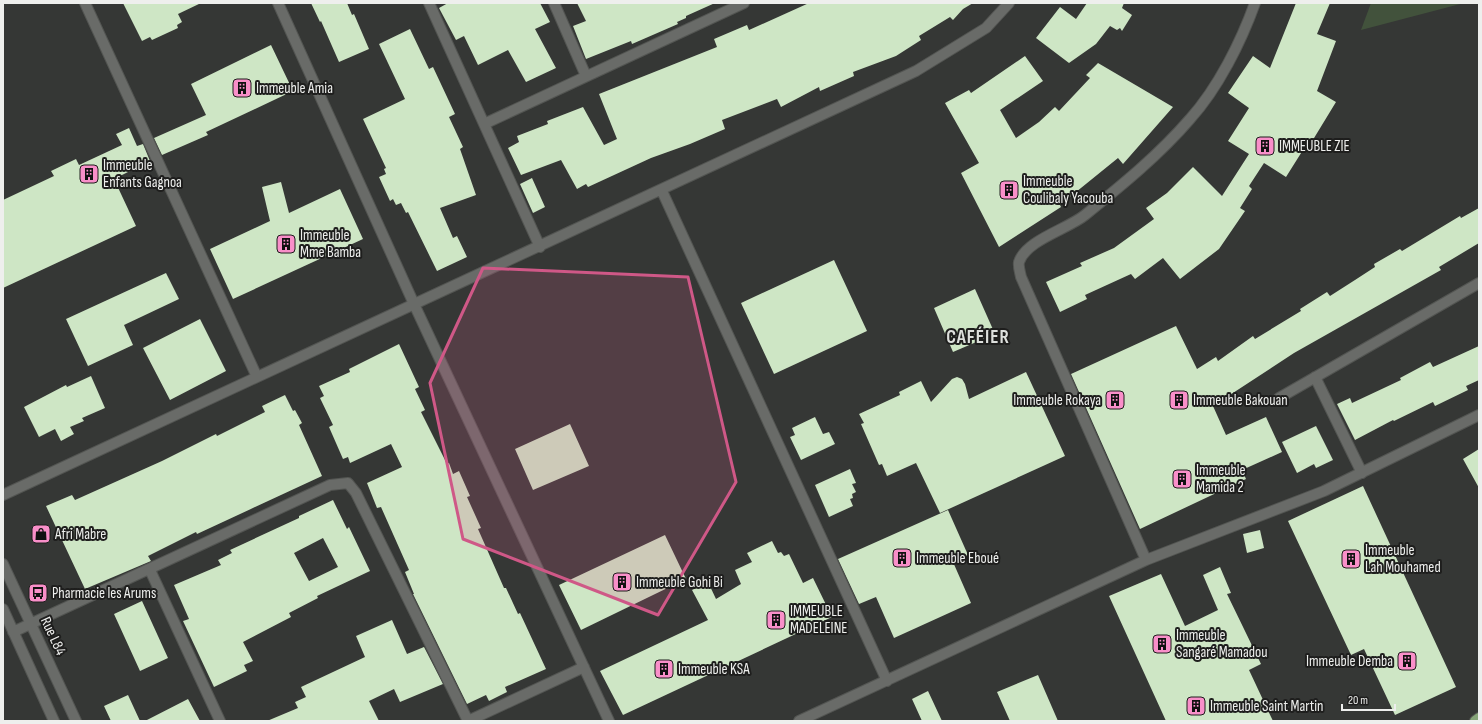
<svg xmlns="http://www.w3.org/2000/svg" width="1482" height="724" font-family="'Sofia Sans Condensed',sans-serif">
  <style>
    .green { fill: #42523c }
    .building { fill: #cee6c5; fill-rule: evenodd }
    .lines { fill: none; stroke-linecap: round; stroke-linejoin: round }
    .minor-casing { stroke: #535552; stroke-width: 12 }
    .major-casing { stroke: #535552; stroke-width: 12 }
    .minor { stroke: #696b68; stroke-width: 10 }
    .major { stroke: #86a579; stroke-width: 10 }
    .marked { fill: #cf5887; fill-opacity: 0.2; stroke: #cf5887; stroke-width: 3; stroke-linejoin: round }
    .labels { text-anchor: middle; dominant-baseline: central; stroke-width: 4; stroke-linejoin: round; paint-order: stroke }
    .poi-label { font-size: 15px; fill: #eeefed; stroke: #1e1e1d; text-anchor: start }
    .street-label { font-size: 15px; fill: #eeefed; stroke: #1e1e1d }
    .district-label { font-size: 19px; font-weight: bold; letter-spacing: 1px; fill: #dddfdc; stroke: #1e1e1d }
  </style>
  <rect width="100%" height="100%" fill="#353735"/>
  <path class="green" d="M1371 3H1464L1361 30Z"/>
  <path class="building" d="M123 3H201L178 14 182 22 177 25 178 28 152 40 150 37 142 41Z
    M311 3H347L352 15 354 14 369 49 339 62 321 21 320 22Z
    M448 3H540L550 22 535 29 556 68 526 82 508 50 478 65 464 36 456 40 439 8Z
    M577 3H715L686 16V18L677 22 678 24 632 44 631 41 586 59 573 26 586 21Z
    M809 3H973L963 9 953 20 950 17 919 36 921 40 896 56 853 72 854 76 820 91 819 87 781 107 777 99 722 120 725 129 690 144 651 158 588 187 586 184 577 189 561 160 521 175 508 148 519 142 517 136 548 124 547 121 583 107 604 145 617 139 599 94 717 47 714 39 747 25 749 30Z
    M1087 3H1124L1122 8 1132 15 1122 31 1120 28 1117 30 1110 26 1096 44 1069 63 1036 38 1060 7 1076 19Z
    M1296 3H1330L1317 34 1336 41 1317 91 1336 102 1311 143 1308 142 1286 177 1264 163 1249 186 1252 189 1240 208 1245 211 1219 249 1180 279 1163 258 1135 279 1131 274 1085 295 1087 299 1060 312 1046 282 1082 266 1080 263 1114 248 1154 219 1146 208 1167 193 1193 167 1222 196 1249 154 1228 141 1249 108 1228 93 1253 56 1270 68Z
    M410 29 429 69 433 67 455 114 449 117 463 147 460 149 476 195 440 208 453 238 457 236 467 257 437 271 408 212 406 213 401 203 396 205 393 199 390 201 379 177 386 174 384 169 386 168 363 119 405 99 379 44Z
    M271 45 293 91 206 132 208 135 162 155 154 138 206 115 191 84Z
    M1025 56 1043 81 1000 110 1016 138 1039 122 1055 107 1059 111 1090 78 1086 75 1098 63 1173 107 1123 164 1118 158 1060 205 1061 207 999 247 961 173 979 163 945 103 969 90 971 93Z
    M129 128 137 146 143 144 150 161 114 179 136 226 3 288V200L54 176 51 171 76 159 79 165 122 145 116 134Z
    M532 178 545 207 533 213 520 184Z
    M281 182 289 213 340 189 363 239 233 299 210 249 270 221 262 187Z
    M1479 208V243L1439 267 1441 270 1294 353 1213 406 1226 435 1266 417 1282 452 1242 470 1246 479 1140 529 1071 374 1176 326 1197 369 1216 357 1218 361 1253 336 1255 339 1301 311 1300 309 1327 292 1330 296 1355 280 1375 267 1374 264 1400 249 1402 251 1460 216 1461 218Z
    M834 260 867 331 774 374 741 303Z
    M166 273 179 299 124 325 133 345 88 366 66 319Z
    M975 289 995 334 953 352 934 308Z
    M200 319 226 371 170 400 143 348Z
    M399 344 419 387 415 389 425 410 421 412 447 464 449 463 453 474 459 471 470 496 467 497 481 528 478 529 504 588H506L518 614 520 613 546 669 505 687 507 692 489 701 486 695 467 704 413 594H414L405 572 409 570 381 507 377 508 367 483 402 467 391 444 350 463 348 457 343 459 329 427 333 425 320 398 324 396 319 386 350 372 349 369Z
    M1479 346V380L1466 386 1468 390 1435 406 1433 402 1394 421 1393 420 1355 440 1337 404 1350 398 1352 403 1401 380 1400 378 1430 362 1433 367Z
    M1026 372 1065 456 940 513 916 463 887 476 882 464 879 465 861 424 864 423 859 414 900 395 899 392 921 381 931 402 952 379 957 377 962 379 965 384 969 399Z
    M91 376 105 408 82 418 84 421 70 427 74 434 61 441 55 429 39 437 24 407 66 385 67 387Z
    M285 395 293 411 295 410 302 423 299 425 322 476 197 534 196 532 148 556 151 561 85 589 46 506 72 495 75 500 162 461 216 434 217 436 265 412 262 406Z
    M815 417 823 434 829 432 835 444 801 460 790 437 795 435 792 428Z
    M570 424 589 466 533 490 515 449Z
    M1316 426 1333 460 1316 468 1314 464 1297 473 1282 442Z
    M1479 449V488L1463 459Z
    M850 469 856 483 852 484 856 492 852 494 853 498 850 499 853 506 829 517 815 485Z
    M1363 486 1456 687 1395 715 1364 649 1351 655 1288 521Z
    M333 500 347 529 349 527 370 571 317 596 318 598 289 613 291 617 243 642 253 661 244 665 247 671 214 687 183 621 189 619 174 585 221 565 218 560 232 553 230 550 299 518V516ZM323 538 338 567 309 581 294 553Z
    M948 510 968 555 953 562 971 603 894 638 876 597 859 604 838 559Z
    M1260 530 1264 548 1247 553 1243 534Z
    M665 535 686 579 581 630 559 585Z
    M772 541 778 553 781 552 784 556 789 554 803 583 813 578 832 617 623 715 600 671 708 620 692 590 708 582 716 599 741 584 735 570 752 562 747 553Z
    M1220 567 1231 593 1227 594 1261 664 1249 670 1273 721H1166L1109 596 1161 574 1185 626 1218 610 1203 575Z
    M142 601 168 658 140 671 114 614Z
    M392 620 407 654 424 647 443 684 400 702 394 689 369 701 379 721H267L298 708 295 702 306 697 301 687 365 657 356 636Z
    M1038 675 1058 721H1010L997 692Z
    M928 691 942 721H922L912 699Z
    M128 695 140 721H111L104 706Z
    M188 699 200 721H145Z"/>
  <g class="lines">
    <defs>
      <path id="minor" d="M85 3 257 377
        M278 3 414 304 609 721
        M429 3 540 247
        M554 3 586 76
        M484 124 744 3
        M662 191 887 681
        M1315 377 1362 473
        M1279 398 1479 283
        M3 495 916 71 986 28 1009 3
        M1146 560 1021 277C1020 272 1018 266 1019 262 1026 240 1068 229 1085 215 1122 185 1159 155 1190 119 1218 88 1241 42 1255 3
        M3 564 76 721
        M150 570 220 721
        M3 609 54 721
        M13 632 330 485 348 483 356 493 468 721
        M468 721 584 667
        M799 721 1146 560 1324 491 1479 415"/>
      <path id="major" d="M1475 721 1479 718"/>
    </defs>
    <use href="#minor" class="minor-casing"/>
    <use href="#major" class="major-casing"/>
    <use href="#minor" class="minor"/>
    <use href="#major" class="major"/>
  </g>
  <path class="marked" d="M483 268 688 277 736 482 658 615 463 539 430 383Z"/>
  <defs>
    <symbol id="building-square" viewBox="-11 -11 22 22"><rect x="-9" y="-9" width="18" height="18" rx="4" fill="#f98fc9" stroke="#1e1e1d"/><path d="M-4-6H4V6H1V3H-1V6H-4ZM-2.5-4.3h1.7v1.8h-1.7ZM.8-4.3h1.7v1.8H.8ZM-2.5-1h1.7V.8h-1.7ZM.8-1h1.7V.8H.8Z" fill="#111"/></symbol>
    <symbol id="shop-square" viewBox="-11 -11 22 22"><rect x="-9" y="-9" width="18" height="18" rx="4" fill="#f98fc9" stroke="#1e1e1d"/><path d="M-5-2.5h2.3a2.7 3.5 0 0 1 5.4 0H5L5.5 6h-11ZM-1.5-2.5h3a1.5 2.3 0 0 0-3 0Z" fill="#111"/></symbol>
    <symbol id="bus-square" viewBox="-11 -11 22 22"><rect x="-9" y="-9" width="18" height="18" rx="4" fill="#f98fc9" stroke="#1e1e1d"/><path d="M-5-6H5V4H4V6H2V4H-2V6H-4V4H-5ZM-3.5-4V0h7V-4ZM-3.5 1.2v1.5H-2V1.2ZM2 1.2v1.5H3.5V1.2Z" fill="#111"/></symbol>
  </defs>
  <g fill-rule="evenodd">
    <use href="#building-square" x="231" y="77" width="22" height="22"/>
    <use href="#building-square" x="1254" y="135" width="22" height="22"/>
    <use href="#building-square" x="78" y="163" width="22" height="22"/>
    <use href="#building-square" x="998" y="179" width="22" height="22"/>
    <use href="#building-square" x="275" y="233" width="22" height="22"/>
    <use href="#building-square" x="1104" y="389" width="22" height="22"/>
    <use href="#building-square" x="1168" y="389" width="22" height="22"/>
    <use href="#building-square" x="1171" y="468" width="22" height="22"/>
    <use href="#shop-square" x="30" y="523" width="22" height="22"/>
    <use href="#building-square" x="891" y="547" width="22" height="22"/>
    <use href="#building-square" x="1340" y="548" width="22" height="22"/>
    <use href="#building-square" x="611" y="571" width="22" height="22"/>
    <use href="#bus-square" x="27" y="582" width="22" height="22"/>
    <use href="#building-square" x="765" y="609" width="22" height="22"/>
    <use href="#building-square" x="1151" y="633" width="22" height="22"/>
    <use href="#building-square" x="1396" y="650" width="22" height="22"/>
    <use href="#building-square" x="653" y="658" width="22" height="22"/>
    <use href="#building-square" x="1185" y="695" width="22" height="22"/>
  </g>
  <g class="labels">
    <g class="poi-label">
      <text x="256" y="88">Immeuble Amia</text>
      <text x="1279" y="146">IMMEUBLE ZIE</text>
      <text x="103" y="165">Immeuble<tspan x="103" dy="17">Enfants Gagnoa</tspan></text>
      <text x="1023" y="181">Immeuble<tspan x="1023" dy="17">Coulibaly Yacouba</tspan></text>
      <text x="300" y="235">Immeuble<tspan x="300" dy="17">Mme Bamba</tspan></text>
      <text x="1101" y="400" text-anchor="end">Immeuble Rokaya</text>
      <text x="1193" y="400">Immeuble Bakouan</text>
      <text x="1196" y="470">Immeuble<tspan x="1196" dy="17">Mamida 2</tspan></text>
      <text x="55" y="534">Afri Mabre</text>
      <text x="1365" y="550">Immeuble<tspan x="1365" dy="17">Lah Mouhamed</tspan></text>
      <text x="916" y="558">Immeuble Eboué</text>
      <text x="636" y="582">Immeuble Gohi Bi</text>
      <text x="52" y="593">Pharmacie les Arums</text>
      <text x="790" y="611">IMMEUBLE<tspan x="790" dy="17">MADELEINE</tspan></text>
      <text x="1176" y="635">Immeuble<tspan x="1176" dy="17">Sangaré Mamadou</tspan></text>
      <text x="1393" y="661" text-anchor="end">Immeuble Demba</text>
      <text x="678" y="669">Immeuble KSA</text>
      <text x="1210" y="706">Immeuble Saint Martin</text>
    </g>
    <g class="street-label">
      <text transform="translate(53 636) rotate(65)">Rue L84</text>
    </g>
    <g class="district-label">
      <text x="978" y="337">CAFÉIER</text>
    </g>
  </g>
  <rect width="1482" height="724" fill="none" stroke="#eeefed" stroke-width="8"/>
  <path d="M1342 704v6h53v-6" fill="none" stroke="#eeefed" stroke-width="2"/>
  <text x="1348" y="704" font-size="12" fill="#eeefed" stroke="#1e1e1d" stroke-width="3" paint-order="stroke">20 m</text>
</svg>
